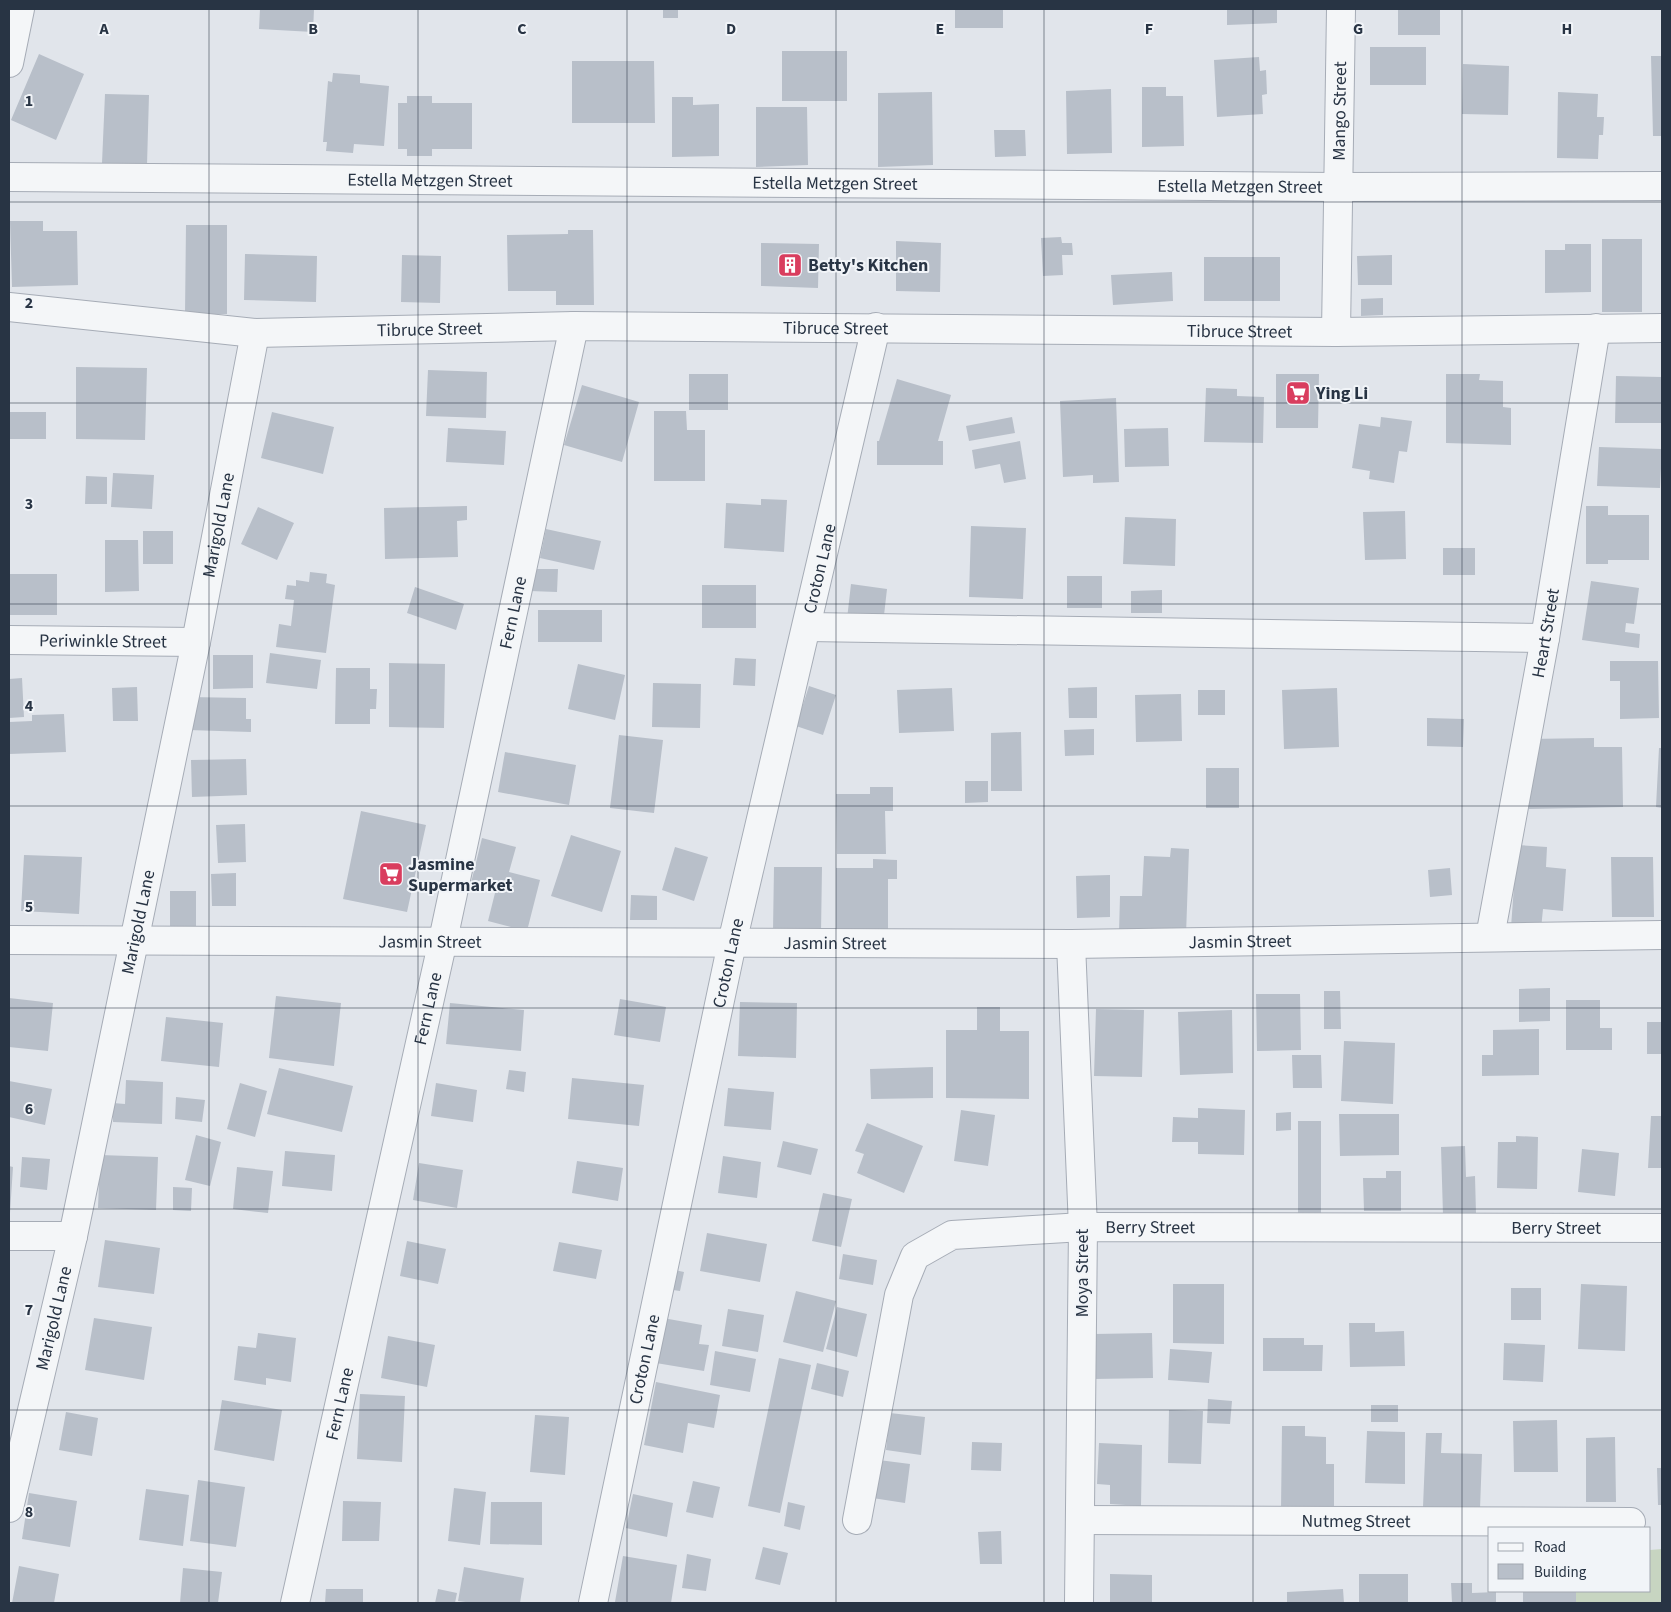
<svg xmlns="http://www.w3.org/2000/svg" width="1671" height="1612" font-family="'Source Sans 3',sans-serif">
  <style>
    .green { fill: #c7d5c1 }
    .building { fill: #b8bfc9 }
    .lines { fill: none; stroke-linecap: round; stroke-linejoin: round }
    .street-casing { stroke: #a6acb6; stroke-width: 30 }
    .street { stroke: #f4f6f8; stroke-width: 28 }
    .grid { fill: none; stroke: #283444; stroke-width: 1; stroke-opacity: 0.55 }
    .labels { text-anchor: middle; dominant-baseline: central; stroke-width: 4; stroke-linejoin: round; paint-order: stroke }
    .street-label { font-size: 18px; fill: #283444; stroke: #f1f4f8 }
    .poi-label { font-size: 18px; font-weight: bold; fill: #283444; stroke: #f1f4f8; text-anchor: start }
    .grid-label { font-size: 16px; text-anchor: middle; font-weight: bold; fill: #283444; stroke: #f1f4f8; stroke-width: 4; stroke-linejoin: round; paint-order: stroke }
  </style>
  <rect width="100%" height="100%" fill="#e1e5eb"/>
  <path class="green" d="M1662 1549V1603H1528L1530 1591H1650V1550Z"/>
  <path class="building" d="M260 9H314L313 32 259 29Z
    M663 9H678V18H663Z
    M955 9H1003V28H955Z
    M1227 9H1277V23L1227 25Z
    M1398 9H1440V35H1398Z
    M1370 47H1426V85H1370Z
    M782 51H847V101H782Z
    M39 54 84 74 56 140 11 120Z
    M1651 56H1662V136H1653Z
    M1259 57 1260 71 1266 70 1267 94 1262 95 1263 114 1217 117 1214 60Z
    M572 61H654L655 123H572Z
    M1463 64 1509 66 1508 115 1462 114Z
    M333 73 360 75V83L389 86 384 146 354 144 353 153 326 151 327 142H323L328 81 332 82Z
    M1142 87H1166V96H1183L1184 146 1142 147Z
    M1111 89 1112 153 1067 154 1066 91Z
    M932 92 933 165 878 167V93Z
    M1558 92 1598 94 1597 117H1604L1603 135H1599L1598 159 1557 158Z
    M105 94 149 95 147 165 102 163Z
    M407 96H432V103H472V149H432V156H407V149H398V103H407Z
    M672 97H693V105L719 104V156L672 157Z
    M756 107H807L808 165 756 167Z
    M994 130H1025L1026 156 995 157Z
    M10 221H43V231H77L78 285 12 287Z
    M186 225H227V314H185Z
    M568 230H593L594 305H556V291H508L507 235 568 234Z
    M1061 237 1062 243H1072L1073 255H1062L1063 275 1043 276 1041 238Z
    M1602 239H1642V312H1602Z
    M896 241 941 243 940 292 896 291Z
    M761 243 819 244 818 288 761 286Z
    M1565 244H1591V292L1545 293V250H1565Z
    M245 254 317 256 316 302 244 300Z
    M402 255 441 256 440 303 401 302Z
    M1392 255V285H1358L1357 256Z
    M1204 257H1280V301H1204Z
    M1172 272 1173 301 1113 305 1111 275Z
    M1383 298V315L1361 316V299Z
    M76 367 147 368 145 440 76 439Z
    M428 370 487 372 486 418 426 416Z
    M689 374H728V410H689Z
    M1276 374H1319L1318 428H1276Z
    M1446 374H1480L1479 380 1503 381V407L1511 408V445L1446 443Z
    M1616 376 1662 377V423H1615Z
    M897 379 951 395 938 441H943V465H877V441H879Z
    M582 385 639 402 622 462 564 445Z
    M1206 388 1237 389V396L1264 397 1263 443 1204 442Z
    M1116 398 1119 482 1093 483V475L1063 477 1060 401Z
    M654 411H686L687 430H705V481H654Z
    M9 412H46V439H9Z
    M272 412 334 427 323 474 261 458Z
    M1012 417 1015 433 969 441 966 426Z
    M1381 417 1412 421 1407 452 1399 451 1394 483 1369 479 1370 471 1352 468 1359 424 1380 427Z
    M448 428 506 431 504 465 446 462Z
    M1168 428 1169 466 1125 467 1124 429Z
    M1020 441 1026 479 1004 483 1000 464 975 469 972 450Z
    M1599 447 1662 449 1660 488 1597 486Z
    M113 473 154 475 152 509 111 507Z
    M86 476 107 477V504H85Z
    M761 499 787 500 784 552 724 548 726 503 761 505Z
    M467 506V520L457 521 458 557 385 559 384 508Z
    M1586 506H1608V515H1649V560H1608V564H1586Z
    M258 507 294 523 277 560 241 544Z
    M1405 511 1406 559 1365 560 1363 512Z
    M1125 517 1176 519 1175 566 1123 564Z
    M971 526 1026 528 1023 599 969 597Z
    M546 529 601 541 594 570 540 558Z
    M143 531H173V564H143Z
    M105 540H138L139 591 105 592Z
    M1443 548H1475V575H1443Z
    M531 569H558L557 592 530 591Z
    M310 572 327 574 326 583 335 585 326 653 276 647 279 624 291 626 294 600 285 599 287 585 296 586V580L309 582Z
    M9 574H57V615H9Z
    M1067 576H1102V608H1067Z
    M1591 581 1639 588 1634 624 1626 623 1625 632 1640 634 1639 648 1582 640Z
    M851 584 887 589 883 624 847 619Z
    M702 585H756V628H702Z
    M415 587 464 604 456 630 407 613Z
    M1162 590V613H1131V591Z
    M538 610H602V642H538Z
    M270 653 321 660 317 689 266 683Z
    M213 655H253V688L213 689Z
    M735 658 756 659 755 686 733 685Z
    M1610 661H1658L1659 718 1620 719V681H1610Z
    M389 663 445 664 444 728 389 727Z
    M578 664 625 675 615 720 568 709Z
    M336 668H370V689H377L376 709H370V724H335Z
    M22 678 24 717 9 718V679Z
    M653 683 701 684 700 728 652 727Z
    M809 686 836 695 823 735 796 726Z
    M137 687 138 721H113L112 688Z
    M1097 687V718H1069L1068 688Z
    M952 688 954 731 899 733 897 690Z
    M1337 688 1339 747 1284 749 1282 690Z
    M1198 690H1225V715H1198Z
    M1181 694 1182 741 1136 742 1135 695Z
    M189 697 246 698V719H251V732L188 730Z
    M64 714 66 752 9 754V722L32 721V715Z
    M1427 718 1464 719 1463 747 1427 746Z
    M1094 729V755L1065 756 1064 730Z
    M1021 732 1022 791H991V733Z
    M619 735 663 740 654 813 610 808Z
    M1594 738V747H1622L1623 807 1529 809 1528 739Z
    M1659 748H1662V808L1656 807Z
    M505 752 576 765 569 805 498 792Z
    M246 759 247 795 192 797 191 760Z
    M1206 768H1239V808H1206Z
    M965 781H988V802L965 803Z
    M870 787H893V811H885L886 854H837L836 794H870Z
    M361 811 426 825 407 912 343 899Z
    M245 824 246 862 218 863 216 825Z
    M571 835 621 851 602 912 551 896Z
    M482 838 516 847 509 872 540 880 527 931 488 921 496 889 471 883Z
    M1517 845 1547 847 1546 867 1566 869 1563 911 1543 909 1541 929 1511 927Z
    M675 847 708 857 694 901 662 890Z
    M1171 848 1189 849 1186 935 1119 933 1120 896H1142L1144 856 1170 857Z
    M24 855 82 857 79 914 21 911Z
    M1611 857H1653L1654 917H1612Z
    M873 859 897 860V879H888V930L836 929V868H873Z
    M774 867H822L821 933 773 931Z
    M1450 868 1452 895 1430 897 1428 870Z
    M236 873V906H212L211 874Z
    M1110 875V917L1077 918 1076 876Z
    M170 891H196V931H170Z
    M631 895 657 896V920H630Z
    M1550 988V1021L1519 1022V989Z
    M1324 991H1340L1341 1029H1324Z
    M1256 994H1300L1301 1050 1257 1051Z
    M276 996 341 1003 334 1066 269 1058Z
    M9 998 53 1003 48 1051 9 1047Z
    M620 999 666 1007 660 1042 614 1035Z
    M1566 1000H1600V1028H1612V1050H1566Z
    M740 1002 797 1003 796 1058 738 1056Z
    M450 1003 524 1010 521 1051 446 1044Z
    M977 1007H1000V1031H1029V1099L946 1098V1030H977Z
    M1096 1009 1144 1010 1142 1077 1094 1076Z
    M1232 1010 1233 1073 1180 1075 1178 1012Z
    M166 1017 223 1023 219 1067 161 1061Z
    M1647 1022H1662V1054H1647Z
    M1539 1029V1075L1482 1076V1055H1493V1030Z
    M1344 1041 1395 1043 1393 1104 1341 1101Z
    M1292 1055H1321L1322 1088H1293Z
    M933 1067V1098L871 1099 870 1069Z
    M279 1068 353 1086 342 1132 267 1114Z
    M509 1070 526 1072 524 1092 506 1089Z
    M572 1078 644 1085 639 1126 568 1119Z
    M126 1080 163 1082 162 1124 113 1122V1103L125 1104Z
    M9 1081 52 1089 45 1125 9 1117Z
    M240 1083 267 1091 255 1137 227 1129Z
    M436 1083 477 1090 473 1122 431 1116Z
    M728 1088 774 1092 771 1130 724 1126Z
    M176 1097 205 1100 202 1122 175 1119Z
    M1198 1108 1245 1110 1244 1155 1198 1154V1142H1172L1173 1117 1198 1118Z
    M961 1110 995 1115 988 1166 954 1161Z
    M1291 1112V1130L1276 1131V1113Z
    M1339 1114H1399V1155L1340 1156Z
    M1651 1116H1662V1168H1648Z
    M1298 1121H1321V1214H1298Z
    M867 1123 923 1146 904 1193 857 1173 864 1154 855 1151Z
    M196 1135 221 1142 210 1186 185 1180Z
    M1516 1136 1538 1137 1537 1189 1497 1188 1498 1142H1516Z
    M783 1141 818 1149 811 1175 777 1167Z
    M1465 1146 1466 1177 1475 1176 1476 1214 1443 1215 1441 1147Z
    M1582 1149 1619 1153 1615 1196 1578 1192Z
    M285 1151 335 1155 332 1191 282 1186Z
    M100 1155 158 1157 156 1210 98 1208Z
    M723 1156 761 1162 757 1198 718 1193Z
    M22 1157 50 1159 47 1190 20 1187Z
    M577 1161 623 1168 618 1201 572 1193Z
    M419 1163 463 1170 457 1208 413 1200Z
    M9 1166 13 1167 10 1213H9Z
    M237 1167 273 1171 268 1213 233 1209Z
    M1386 1171H1401V1211H1364L1363 1178H1386Z
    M173 1187 192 1188 191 1211 173 1210Z
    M823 1193 852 1199 841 1247 812 1241Z
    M707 1233 767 1244 760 1282 700 1271Z
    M105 1240 160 1248 154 1294 98 1287Z
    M407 1241 446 1249 438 1284 400 1276Z
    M559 1242 602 1250 596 1279 553 1271Z
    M843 1254 877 1260 873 1285 839 1279Z
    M670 1269 684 1272 680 1291 666 1289Z
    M1173 1284H1224V1344L1173 1343Z
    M1581 1284 1627 1286 1625 1351 1578 1349Z
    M1511 1288H1541V1320H1511Z
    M796 1291 836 1301 823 1352 783 1342Z
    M837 1307 867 1314 857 1357 826 1349Z
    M728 1309 764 1315 758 1352 722 1346Z
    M94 1318 152 1327 144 1380 85 1370Z
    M663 1318 702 1325 699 1344 709 1345 704 1371 656 1363Z
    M1349 1323H1375V1332L1404 1331 1405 1366 1350 1367Z
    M258 1333 296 1338 291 1382 266 1378V1385L234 1380 238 1346 256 1348Z
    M1152 1333 1153 1378 1094 1379V1334Z
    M388 1336 435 1345 427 1387 381 1378Z
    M1263 1338H1304V1345H1323L1322 1371H1263Z
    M1504 1343 1545 1345 1543 1382 1503 1380Z
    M1170 1349 1212 1352 1209 1383 1168 1380Z
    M715 1351 756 1359 750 1392 710 1385Z
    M779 1358 811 1365 780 1513 748 1506Z
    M817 1363 849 1371 843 1397 811 1389Z
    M656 1382 720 1395 714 1428 688 1423 683 1453 644 1445Z
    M360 1394 405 1396 402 1462 357 1459Z
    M1208 1399 1232 1401 1230 1424 1207 1423Z
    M222 1400 282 1410 274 1461 214 1450Z
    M1371 1405H1398V1422H1371Z
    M1169 1410 1203 1411 1201 1464 1168 1463Z
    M66 1412 98 1418 92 1456 59 1450Z
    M890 1413 925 1417 921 1455 886 1450Z
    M535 1415 569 1417 565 1475 530 1472Z
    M1557 1420 1558 1472H1514L1513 1421Z
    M1282 1426H1305V1436L1326 1437V1464H1334V1510L1281 1509Z
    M1367 1431 1405 1432V1484L1365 1483Z
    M1426 1433H1442L1441 1453 1482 1454 1480 1509 1423 1507Z
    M1615 1437 1616 1502H1586V1438Z
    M972 1442 1002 1443 1001 1471 971 1470Z
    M1099 1443 1142 1445 1141 1506 1110 1504V1485L1097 1484Z
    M871 1459 910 1464 905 1503 866 1497Z
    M1657 1468H1662V1505H1658Z
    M198 1480 245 1487 236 1547 190 1541Z
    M693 1481 720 1487 713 1518 686 1512Z
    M454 1488 486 1492 480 1545 448 1541Z
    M146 1489 189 1495 183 1546 139 1540Z
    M29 1493 77 1501 70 1547 22 1539Z
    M633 1494 673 1503 667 1537 626 1528Z
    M343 1501 381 1502 379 1541H342Z
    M491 1502H542V1545L490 1544Z
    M788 1502 805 1506 800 1530 784 1526Z
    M1001 1531 1002 1564H980L978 1532Z
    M763 1547 788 1553 780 1585 755 1579Z
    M687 1554 711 1559 706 1591 682 1588Z
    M623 1556 677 1565 671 1603 615 1602Z
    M19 1566 59 1574 54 1603H12Z
    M464 1567 524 1578 520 1603H473L458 1601Z
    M183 1568 222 1572 218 1603H180Z
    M1110 1574 1152 1575V1603H1110Z
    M1359 1574H1408V1603H1359Z
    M1451 1583H1472V1593L1496 1592V1603H1452Z
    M326 1589H363V1603H325Z
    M438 1589 457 1593 455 1603H435Z
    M1343 1589 1344 1603H1287V1592Z
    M1523 1591H1576V1603H1523Z"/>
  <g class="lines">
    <defs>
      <g id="street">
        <path d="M9 63 20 9"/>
        <path id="s1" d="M9 177 1338 187 1662 186"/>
        <path id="s2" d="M9 307 255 333 574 326 1336 332 1662 328"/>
        <path id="s3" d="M1336 332 1341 9"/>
        <path d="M808 627 1545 638"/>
        <path id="s4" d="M9 640 196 642"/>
        <path id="s5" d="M1490 937 1545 638 1596 328"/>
        <path id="s6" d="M9 940 1071 944 1662 935"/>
        <path d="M1071 944 1083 1227 1079 1603"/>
        <path d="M9 1236H73"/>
        <path id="s7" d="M9 1508 73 1236 196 642 255 333"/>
        <path id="s8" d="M857 1520 899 1295 915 1256 952 1235 1083 1227 1662 1228"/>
        <path id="s9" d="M1081 1520 1631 1522"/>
        <path id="s10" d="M295 1603 443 940 574 326"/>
        <path id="s11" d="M593 1603 732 943 876 327"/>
      </g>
    </defs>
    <use href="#street" class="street-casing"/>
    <use href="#street" class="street"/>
  </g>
  <path class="grid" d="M209 9V1603M418 9V1603M627 9V1603M836 9V1603M1044 9V1603M1253 9V1603M1462 9V1603M9 202H1662M9 403H1662M9 604H1662M9 806H1662M9 1008H1662M9 1209H1662M9 1410H1662"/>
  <defs>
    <symbol id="building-square" viewBox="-11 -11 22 22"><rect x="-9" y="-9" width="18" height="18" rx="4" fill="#d93d5e" stroke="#f1f4f8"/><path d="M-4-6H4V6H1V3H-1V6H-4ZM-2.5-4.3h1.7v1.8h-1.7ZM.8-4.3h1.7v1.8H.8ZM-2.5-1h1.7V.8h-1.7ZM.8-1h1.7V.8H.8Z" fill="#fff"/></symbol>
    <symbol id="supermarket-square" viewBox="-11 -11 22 22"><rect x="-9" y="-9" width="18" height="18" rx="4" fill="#d93d5e" stroke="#f1f4f8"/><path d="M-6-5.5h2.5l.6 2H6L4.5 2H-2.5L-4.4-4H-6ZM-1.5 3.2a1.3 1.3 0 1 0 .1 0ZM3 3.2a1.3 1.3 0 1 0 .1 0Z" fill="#fff"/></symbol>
  </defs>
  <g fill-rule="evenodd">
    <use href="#building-square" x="776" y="251" width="28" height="28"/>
    <use href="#supermarket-square" x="1284" y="379" width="28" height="28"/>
    <use href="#supermarket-square" x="377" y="860" width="28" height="28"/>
  </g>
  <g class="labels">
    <g class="street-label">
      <text stroke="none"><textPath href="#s3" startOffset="221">Mango Street</textPath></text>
      <text stroke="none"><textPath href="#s1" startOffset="421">Estella Metzgen Street</textPath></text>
      <text stroke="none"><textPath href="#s1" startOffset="826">Estella Metzgen Street</textPath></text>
      <text stroke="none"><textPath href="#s1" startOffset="1231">Estella Metzgen Street</textPath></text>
      <text stroke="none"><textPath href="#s2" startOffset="828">Tibruce Street</textPath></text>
      <text stroke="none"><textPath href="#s2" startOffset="422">Tibruce Street</textPath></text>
      <text stroke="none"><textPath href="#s2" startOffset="1232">Tibruce Street</textPath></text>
      <text stroke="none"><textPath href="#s7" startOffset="1005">Marigold Lane</textPath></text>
      <text stroke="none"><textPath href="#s11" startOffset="1059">Croton Lane</textPath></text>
      <text stroke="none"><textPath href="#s10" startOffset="1014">Fern Lane</textPath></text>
      <text stroke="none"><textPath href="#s5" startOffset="309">Heart Street</textPath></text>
      <text stroke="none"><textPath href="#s4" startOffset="94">Periwinkle Street</textPath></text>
      <text stroke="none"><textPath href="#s7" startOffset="600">Marigold Lane</textPath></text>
      <text stroke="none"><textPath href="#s6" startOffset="421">Jasmin Street</textPath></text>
      <text stroke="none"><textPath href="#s6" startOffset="1231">Jasmin Street</textPath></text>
      <text stroke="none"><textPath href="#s6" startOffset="826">Jasmin Street</textPath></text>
      <text stroke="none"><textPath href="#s11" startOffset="654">Croton Lane</textPath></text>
      <text stroke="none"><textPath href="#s10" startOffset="609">Fern Lane</textPath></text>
      <text stroke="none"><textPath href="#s8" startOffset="512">Berry Street</textPath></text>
      <text stroke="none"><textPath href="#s8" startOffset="918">Berry Street</textPath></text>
      <text transform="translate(1082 1273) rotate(-90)">Moya Street</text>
      <text stroke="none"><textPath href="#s7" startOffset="195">Marigold Lane</textPath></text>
      <text stroke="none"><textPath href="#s11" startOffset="249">Croton Lane</textPath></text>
      <text stroke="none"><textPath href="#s10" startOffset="204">Fern Lane</textPath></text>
      <text stroke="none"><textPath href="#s9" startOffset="275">Nutmeg Street</textPath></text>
    </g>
    <g class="poi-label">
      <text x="808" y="265">Betty's Kitchen</text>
      <text x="1316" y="393">Ying Li</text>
      <text x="408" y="864">Jasmine<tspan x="408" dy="21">Supermarket</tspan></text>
    </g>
  </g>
  <g class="grid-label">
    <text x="104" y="34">A</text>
    <text x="313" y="34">B</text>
    <text x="522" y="34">C</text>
    <text x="731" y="34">D</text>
    <text x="940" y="34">E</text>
    <text x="1149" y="34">F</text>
    <text x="1358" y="34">G</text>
    <text x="1567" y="34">H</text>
    <text x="29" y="106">1</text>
    <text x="29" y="308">2</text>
    <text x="29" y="509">3</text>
    <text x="29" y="711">4</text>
    <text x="29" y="912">5</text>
    <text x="29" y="1114">6</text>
    <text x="29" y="1315">7</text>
    <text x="29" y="1517">8</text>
  </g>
  <rect width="1671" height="1612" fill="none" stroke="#283444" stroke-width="20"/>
  <rect x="1488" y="1527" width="162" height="65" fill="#f1f4f8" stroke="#a1a7b0"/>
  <rect x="1498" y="1543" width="25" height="8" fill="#f4f6f8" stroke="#a1a7b0"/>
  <text x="1534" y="1552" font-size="15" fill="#283444">Road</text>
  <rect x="1498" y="1564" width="25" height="15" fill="#b8bfc9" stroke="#a1a7b0"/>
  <text x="1534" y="1577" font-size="15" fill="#283444">Building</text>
</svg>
